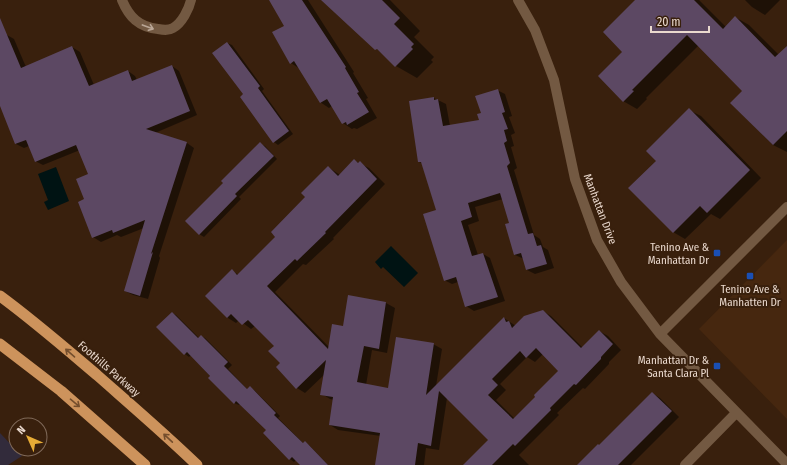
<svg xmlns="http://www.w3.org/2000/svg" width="787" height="465" font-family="'Fira Sans Condensed',sans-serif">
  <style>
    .commercial { fill: #322b3b }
    .built { fill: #46270f }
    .water { fill: #001313 }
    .shadow { fill: #0007; fill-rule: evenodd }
    .building { fill: #5c4863; fill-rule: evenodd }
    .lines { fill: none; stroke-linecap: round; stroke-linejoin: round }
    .minor { stroke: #735942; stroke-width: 10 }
    .trunk { stroke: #cd935c; stroke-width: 11 }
    .oneway { stroke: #baa696 }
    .oneway2 { stroke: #744e2d }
    .transit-dot { fill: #1a4fb4; stroke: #39200d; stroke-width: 1.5 }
    .labels { text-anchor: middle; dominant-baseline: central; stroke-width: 4; stroke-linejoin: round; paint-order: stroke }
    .street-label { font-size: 11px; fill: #ead9ce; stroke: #39200d }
    .poi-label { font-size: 11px; fill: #ead9ce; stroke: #39200d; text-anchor: end }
  </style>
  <rect width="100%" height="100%" fill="#39200d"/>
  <path class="commercial" d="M0 433 22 456 8 465H0Z"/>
  <path class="built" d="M787 240V419L699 329Z"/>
  <path class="water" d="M56 167 69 201 48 210 44 202 48 200 38 174Z
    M391 246 418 273 404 287 383 267 381 269 375 262Z"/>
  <path class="shadow" d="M276 0H308L354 72 353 73 368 98 366 99 377 118 357 129 354 128 352 129 343 123 332 106 329 108 320 102 300 69 291 63 285 26Z
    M322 0H390L420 31 414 37 434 57 431 60 433 62 417 78 396 66Z
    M637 0H699L726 27 735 17 749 25 779 55 787 47V152L773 145 731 103 743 91 699 45 646 98 647 99 637 109 623 101 624 52Z
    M745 0H780L765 15 752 7Z
    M7 35 14 39 26 67 72 47 80 52 94 85 128 71 135 76 137 80 172 66 179 71 197 115 155 133 187 143 194 148 159 256 160 258 148 299 133 295 125 291 144 228 121 237 117 235 101 242 93 237 85 200 89 175 80 150 43 165 35 161 29 146 24 148 16 144 0 103V38Z
    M227 43 232 45 264 89 262 91 293 134 278 145 274 142Z
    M497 90 505 94 512 116 509 117 515 133 511 135 514 146 511 147 517 168 514 170 534 235 540 239 543 247 548 250 554 268 535 274 527 270 524 259 515 255 506 225 510 223 503 199 475 207 479 221 468 225 478 255 483 254 490 258 505 301 474 311 466 306 458 282 452 284 444 280 437 211 422 163 419 162 434 98 446 104 450 126 481 121 482 114Z
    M689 110 701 116 761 178 720 219 711 214 685 239 673 232 657 161Z
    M260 144 265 146 277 159 239 197 241 199 204 237 199 234Z
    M355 161 369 168 385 184 333 238 334 239 306 265 303 264 275 292 329 347 344 327 349 297 386 303 395 308 387 353 372 350 366 385 389 389 433 344 442 349 436 386 504 318 516 326 543 311 551 316 583 348 599 331 608 336 621 350 609 362V364L585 389 583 388 557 413 559 415 519 455 529 465H468L489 440 447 398 439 450 426 448 424 465H376L381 436 338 430 330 425 334 400 330 399 322 394 325 374 305 393 297 388 277 367 281 364 275 346 255 326 251 329 239 320 236 323 228 318 206 296 232 271 239 275 277 237 328 167 340 175ZM543 354 559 371 537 397 515 419 496 400 506 390 500 384 527 357 535 362Z
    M172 313 176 315 199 338 201 336 205 338 232 365 228 369 248 390 250 388 254 390 280 416 278 418 304 444 309 445 328 465H301L296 460 294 462 290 459 267 430 240 404 239 405 234 403 191 355 189 357 185 354Z
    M652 393 660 398 679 417 631 465H578L599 446Z"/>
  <path class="building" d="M269 0H302L346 67 345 68 359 92 357 93 369 112 347 125 346 122 342 124 327 99 320 103 294 61 290 64 272 32 284 26Z
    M321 0H382L400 18 394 24 414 44 411 47 413 49 395 67 377 49 375 50Z
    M635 0H694L723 29 735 16 775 57 787 46V131L773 145 730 103 742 91 687 35 632 90 634 91 623 102 598 76 622 52 603 32Z
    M0 18 21 68 72 46 89 86 128 70 132 81 172 65 190 111 146 129 187 142 151 254 153 252 140 296 124 291 145 220 113 233 112 230 92 238 78 202 84 199 76 179 88 174 76 145 35 162 26 140 15 144 0 106Z
    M227 42 260 86 258 88 289 131 273 143 240 97 243 94 212 53Z
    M498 89 505 112 502 113 508 129 504 130 507 141 504 143 510 163 507 166 528 234 533 233 537 246 541 245 547 264 526 270 521 253 514 255 505 224 509 223 500 193 468 203 472 217 461 221 472 256 483 253 498 297 465 307 456 277 444 281 423 214 436 210 421 162H418L409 101 434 97V100L438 99 443 126 479 120 477 114 481 113 475 96Z
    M689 108 750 170 707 213 700 206 673 233 628 188 656 161 646 151Z
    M260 142 274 156 235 194 237 196 199 235 185 221 223 183 221 181Z
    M354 159 358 163 360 161 377 179 325 232 326 233 297 261 295 259 267 286 328 349 332 324 343 326 348 295 386 302 379 349 364 346 357 382 388 388 396 337 434 343 426 395 504 317 506 322 509 321 512 328 524 316 543 310 581 348 599 330 613 344 601 357V359L576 385 574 384 550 408 551 410 515 446 513 444 492 465H463L488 440 439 391 431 446 418 443 415 465H375L380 433 329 425 333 397 320 395 326 360 296 389 276 367 280 363 268 351 274 346 248 320 242 325 231 314 227 318 205 296 232 269 237 275 275 237 271 232 305 197 301 193 328 166 338 176ZM536 348 558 371 534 395 535 397 513 419 488 395 498 385 492 379 520 351 526 358Z
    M172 312 198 338 201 335 228 362 224 366 247 389 250 386 276 413 274 415 303 443 305 441 328 465H300L292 457 289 460 263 433 266 430 236 401 234 404 208 378 210 376 187 352 184 355 156 327Z
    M652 392 672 411 618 465H577L598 444 599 445Z"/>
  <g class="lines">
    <path class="minor" d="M122 0C129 17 139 27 158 29 163 30 168 31 173 28 182 23 189 9 191 0
      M518 0 535 30 554 80 575 179 597 240 621 282 660 334 787 464
      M660 334 787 207
      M685 465 736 413"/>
    <path class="trunk" d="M0 296C34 321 65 348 97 375 131 405 165 434 197 465
      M0 344 61 391 145 465"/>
  </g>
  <defs><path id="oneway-shaft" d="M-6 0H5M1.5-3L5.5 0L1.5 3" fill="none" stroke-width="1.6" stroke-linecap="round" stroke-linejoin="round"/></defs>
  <use class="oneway" href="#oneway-shaft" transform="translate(148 27) rotate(20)"/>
  <g class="oneway2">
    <use href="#oneway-shaft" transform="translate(70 353) rotate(-139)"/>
    <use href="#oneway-shaft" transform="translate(75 403) rotate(40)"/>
    <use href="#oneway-shaft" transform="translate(168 438) rotate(-137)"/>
  </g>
  <g class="transit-dot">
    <rect x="713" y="249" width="8" height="8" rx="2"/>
    <rect x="746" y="272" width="8" height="8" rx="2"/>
    <rect x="713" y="362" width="8" height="8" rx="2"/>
  </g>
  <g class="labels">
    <g class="street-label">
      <text transform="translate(600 209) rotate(69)">Manhattan Drive</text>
      <text transform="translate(109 369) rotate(41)">Foothills Parkway</text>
    </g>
    <g class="poi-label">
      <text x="709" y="247">Tenino Ave &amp;<tspan x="709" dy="13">Manhattan Dr</tspan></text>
      <text x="750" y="289" text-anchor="middle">Tenino Ave &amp;<tspan x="750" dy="13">Manhatten Dr</tspan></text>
      <text x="709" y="360">Manhattan Dr &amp;<tspan x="709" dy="13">Santa Clara Pl</tspan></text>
    </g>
  </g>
  <g transform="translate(28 437) rotate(315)"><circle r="19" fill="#39200d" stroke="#806a5a"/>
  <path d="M0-3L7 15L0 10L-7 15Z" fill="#e7ac36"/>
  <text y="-6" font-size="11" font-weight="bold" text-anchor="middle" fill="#ead9ce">N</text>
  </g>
  <path d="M651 26v6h58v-6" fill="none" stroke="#ead9ce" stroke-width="2"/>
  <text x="657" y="26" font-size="12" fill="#ead9ce" stroke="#39200d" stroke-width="3" paint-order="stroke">20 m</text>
</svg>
